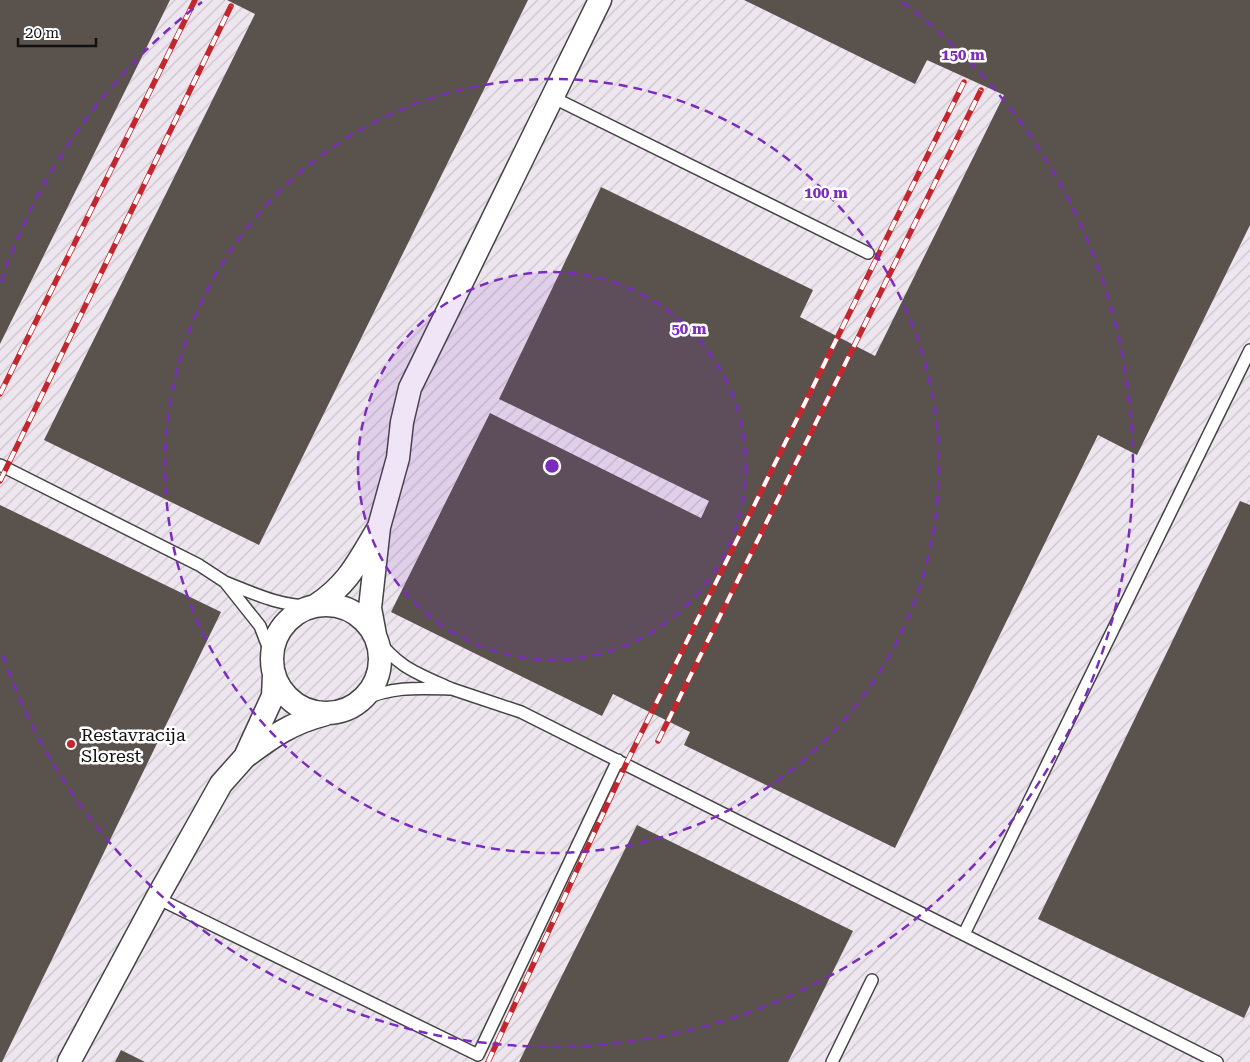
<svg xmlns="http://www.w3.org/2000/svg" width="1250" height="1062" font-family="'Roboto Serif',serif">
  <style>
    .industrial { fill: url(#industrial-furrows) }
    .building { fill: #5a524d }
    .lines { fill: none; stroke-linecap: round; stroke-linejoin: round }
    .lane-casing { stroke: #444; stroke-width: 14 }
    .street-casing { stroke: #444; stroke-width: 25 }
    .lane { stroke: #fff; stroke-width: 11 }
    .street { stroke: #fff; stroke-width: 22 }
    .rail-casing { stroke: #c4262e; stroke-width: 5.5 }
    .rail { stroke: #fff; stroke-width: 4; stroke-dasharray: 11; stroke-linecap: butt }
    .ring { fill: none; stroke: #7b2cbf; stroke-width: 2.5; stroke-dasharray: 9 6 }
    .poi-dot { fill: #c4262e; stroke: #fff; stroke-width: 2 }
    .labels { text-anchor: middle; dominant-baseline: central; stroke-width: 5; stroke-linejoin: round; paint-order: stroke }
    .poi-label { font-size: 18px; fill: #111; stroke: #fff; text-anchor: start }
    .centre { fill: #7b2cbf; stroke: #fff; stroke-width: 2.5 }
    .ring-label { font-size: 15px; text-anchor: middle; font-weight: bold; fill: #7b2cbf; stroke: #fff; stroke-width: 5; stroke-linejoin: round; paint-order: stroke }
  </style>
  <defs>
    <pattern id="industrial-furrows" width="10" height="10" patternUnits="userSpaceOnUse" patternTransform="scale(1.25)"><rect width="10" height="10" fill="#eee6ef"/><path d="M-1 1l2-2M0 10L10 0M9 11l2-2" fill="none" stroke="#cbc4cc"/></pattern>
  </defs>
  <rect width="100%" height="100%" fill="#fffdf5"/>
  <path class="industrial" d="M0 0H1250V1062H0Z"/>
  <path class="building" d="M0 0H170L0 344Z
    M227 0H528L259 545 44 440 255 14Z
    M744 0H1250V225L1137 455 1098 435 895 848 684 745 690 732 613 694 602 716 391 612 490 413 701 518 709 501 499 399 601 187 813 290 800 317 875 356 1004 95 927 60 915 84Z
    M1240 501 1250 505V1005L1244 1018 1038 919Z
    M0 505 221 612 2 1062H0Z
    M637 825 853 931 788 1062H519Z
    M121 1050 145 1062H115Z"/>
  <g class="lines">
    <defs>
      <path id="lane" d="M552 97 868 253
        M0 465 199 565 225 582
        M272 657 260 626 225 582C255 594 282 607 315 606
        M452 689 521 712 1217 1062
        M362 700C393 686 418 688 452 689 417 673 398 668 375 636
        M157 898 478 1055 618 760
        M964 934 1250 350
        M832 1062 872 980"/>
      <path id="street" d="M379 527 398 458 402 422 410 388 600 0
        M272 659a54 54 0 1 1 108 0a54 54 0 1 1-108 0Z
        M315 606C349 584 359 560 379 527L370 608 375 635
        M274 675 273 696 245 757C273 736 291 723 326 714
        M69 1062 157 898 221 784 245 757"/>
    </defs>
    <use href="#lane" class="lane-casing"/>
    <use href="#street" class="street-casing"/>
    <use href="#lane" class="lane"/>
    <use href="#street" class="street"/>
    <defs>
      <path id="rail" d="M0 394 195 0
        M0 481 231 6
        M658 741 981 90
        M488 1062 626 764 964 82"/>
    </defs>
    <use href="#rail" class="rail-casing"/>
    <use href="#rail" class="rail"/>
  </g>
  <circle cx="552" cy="466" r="194" fill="#7b2cbf" fill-opacity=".12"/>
  <g class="ring">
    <circle cx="552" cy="466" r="194"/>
    <circle cx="552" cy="466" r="387"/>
    <path d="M1 282A581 581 0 0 1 202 2M902 2A581 581 0 1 1 1 650"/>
  </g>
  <circle class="poi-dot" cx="71" cy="744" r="5"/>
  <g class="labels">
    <g class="poi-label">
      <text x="81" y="734">Restavracija<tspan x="81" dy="21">Slorest</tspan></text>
    </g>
  </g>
  <circle cx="552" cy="466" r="8" class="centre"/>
  <g class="ring-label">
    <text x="963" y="60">150 m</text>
    <text x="826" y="198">100 m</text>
    <text x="689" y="334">50 m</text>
  </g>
  <path d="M18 38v8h78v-8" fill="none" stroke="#111111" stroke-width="2.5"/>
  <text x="25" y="38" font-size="15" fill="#111111" stroke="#ffffff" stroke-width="4" paint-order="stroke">20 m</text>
</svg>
